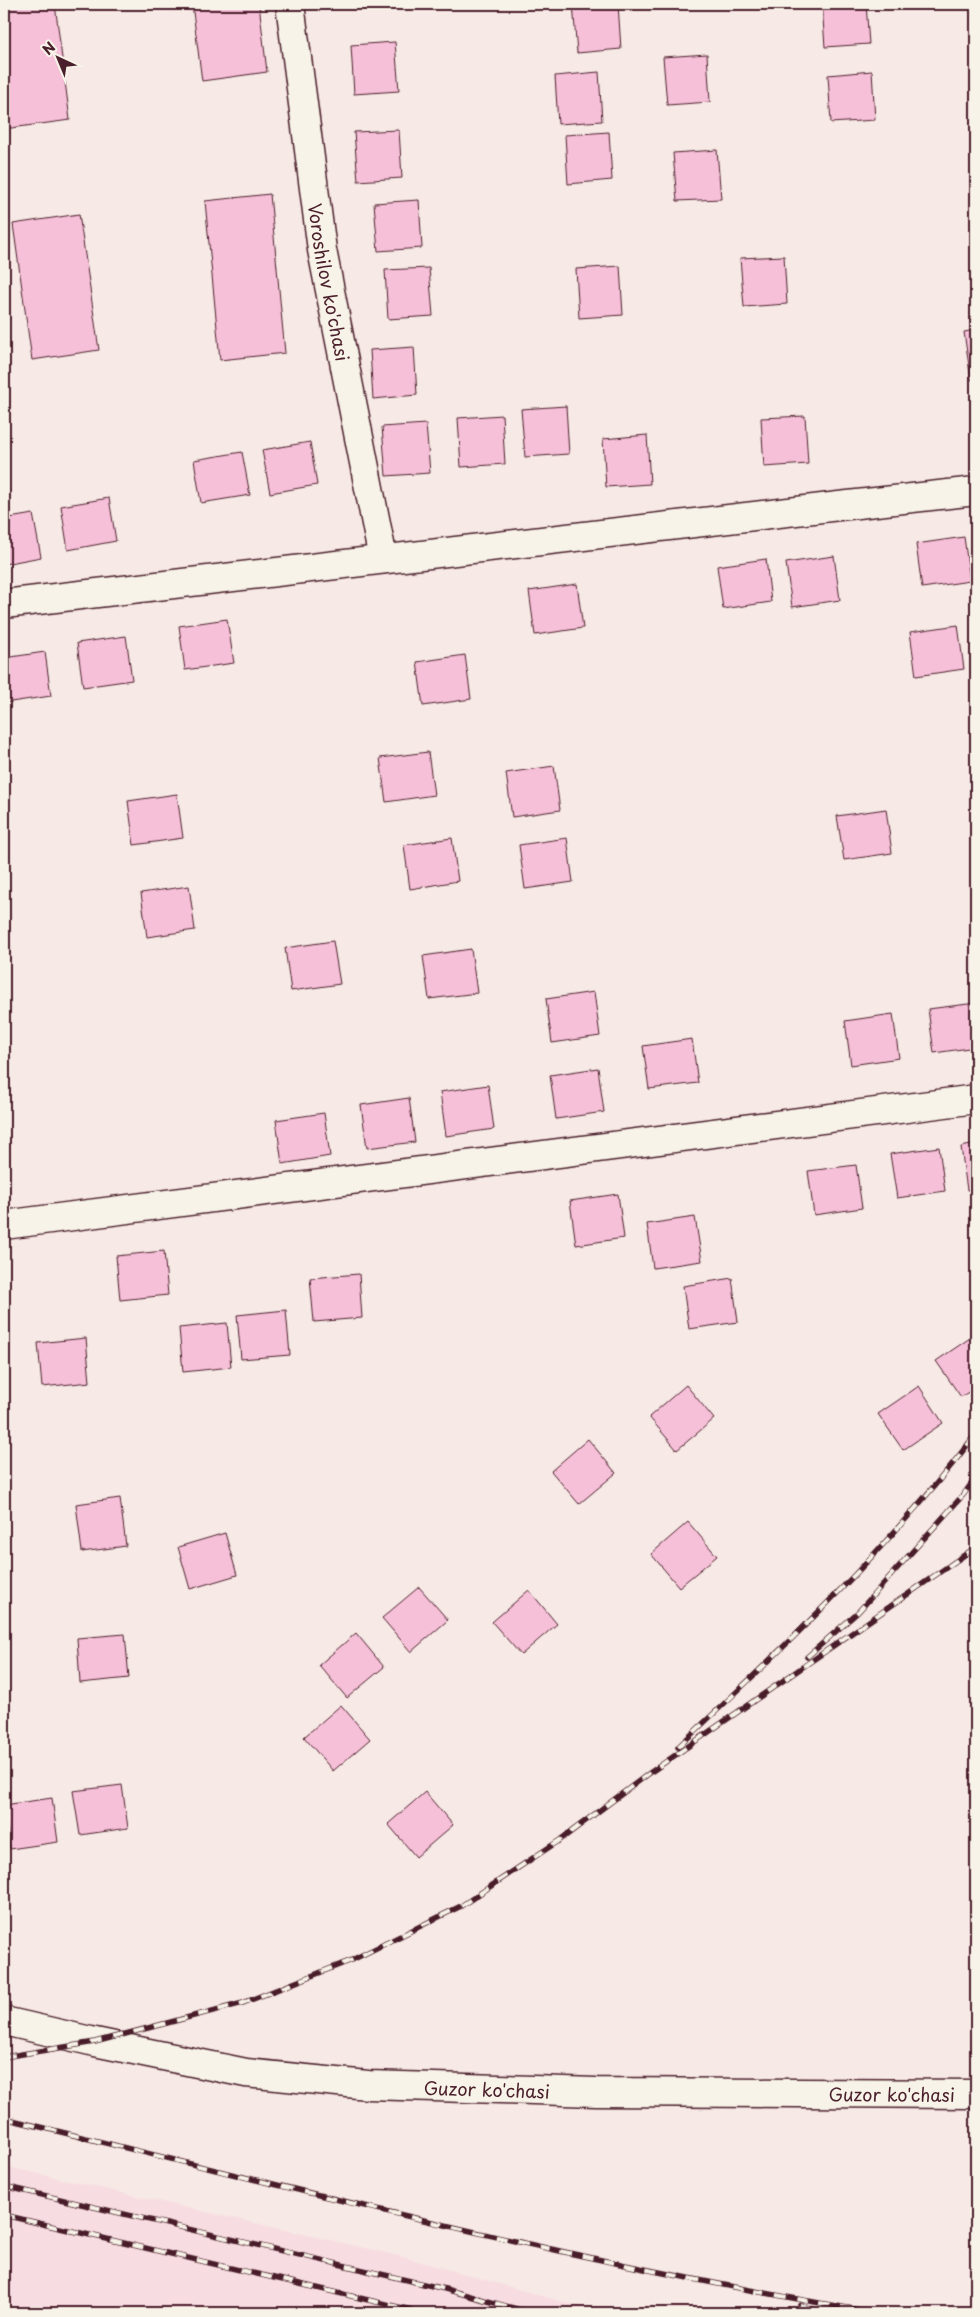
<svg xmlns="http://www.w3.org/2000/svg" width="980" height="2317" font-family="'Playpen Sans',sans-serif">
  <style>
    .built { fill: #f7dde1 }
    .building { fill: #f6c0d9; stroke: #4a1f2b }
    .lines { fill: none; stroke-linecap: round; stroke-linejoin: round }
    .street-casing { stroke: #4a1f2b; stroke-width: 31 }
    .secondary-casing { stroke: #4a1f2b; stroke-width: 31 }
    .street { stroke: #f7f3e8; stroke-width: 28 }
    .secondary { stroke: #f7f3e8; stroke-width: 28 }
    .rail-casing { stroke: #4a1f2b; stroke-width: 5.5 }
    .rail { stroke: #f7f3e8; stroke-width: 4; stroke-dasharray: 11; stroke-linecap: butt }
    .labels { text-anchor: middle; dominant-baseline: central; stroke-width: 4; stroke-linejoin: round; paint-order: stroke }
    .street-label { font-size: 18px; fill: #4a1f2b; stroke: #f7f3e8 }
  </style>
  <rect width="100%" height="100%" fill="#f7e9e5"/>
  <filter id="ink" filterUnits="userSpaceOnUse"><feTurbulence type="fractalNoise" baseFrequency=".02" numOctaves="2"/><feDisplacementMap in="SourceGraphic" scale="10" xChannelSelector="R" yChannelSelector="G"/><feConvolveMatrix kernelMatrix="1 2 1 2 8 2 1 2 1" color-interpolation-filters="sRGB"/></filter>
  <g filter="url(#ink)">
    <path class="built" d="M4 2166 400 2256 603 2313H4Z"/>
    <path class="building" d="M4 4H55L70 120 4 129Z
      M192 4H259L267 72 202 81Z
      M429 4H473V5L429 8Z
      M573 4H618L621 49 577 53Z
      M822 4H866L869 44 825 47Z
      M395 42 399 91 354 94 351 45Z
      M707 54 710 102 667 105 663 57Z
      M872 71 875 120 831 123 828 75Z
      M599 72 602 121 558 124 555 76Z
      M399 130 402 178 358 181 354 132Z
      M609 132 612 180 568 184 565 135Z
      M717 150 721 199 677 201 673 153Z
      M270 194 285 353 220 360 205 201Z
      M419 200 422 248 378 251 374 203Z
      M79 214 99 350 32 360 13 224Z
      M784 256 787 304 744 307 740 258Z
      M620 266 623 315 579 318 576 269Z
      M429 268 433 316 388 319 385 270Z
      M976 330V379L971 380 964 332Z
      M414 347 417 395 373 399 370 350Z
      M566 406 569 454 525 457 521 409Z
      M502 415 505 464 461 467 458 418Z
      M805 416 808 464 764 467 761 418Z
      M426 424 430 473 386 476 382 427Z
      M647 435 650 484 606 487 603 439Z
      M310 442 317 485 270 493 262 450Z
      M242 452 250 495 201 503 194 460Z
      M109 498 116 541 68 550 61 506Z
      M33 514 41 557 4 564V519Z
      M972 533H976V566Z
      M964 537 970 581 922 588 916 544Z
      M834 556 840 600 792 607 786 563Z
      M766 559 771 602 723 609 717 566Z
      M577 584 583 628 535 635 529 591Z
      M227 619 234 663 185 670 179 626Z
      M958 625 964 669 916 676 910 632Z
      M126 636 132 680 83 687 77 643Z
      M45 652 51 696 4 703V658Z
      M465 655 471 699 423 706 417 662Z
      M428 752 434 795 386 802 380 758Z
      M554 766 560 810 512 817 506 773Z
      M177 794 183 838 134 845 128 801Z
      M886 809 892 853 844 860 837 816Z
      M452 838 458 881 410 889 404 845Z
      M567 838 573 882 525 889 519 845Z
      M189 886 195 930 147 937 141 893Z
      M333 941 340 984 291 991 285 948Z
      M471 949 477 993 429 999 423 956Z
      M594 992 600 1036 552 1043 546 999Z
      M976 1003V1047L934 1053 928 1009Z
      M893 1014 899 1058 851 1065 845 1021Z
      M692 1039 698 1083 649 1089 643 1046Z
      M598 1068 604 1112 556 1119 550 1075Z
      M488 1085 494 1129 446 1136 440 1092Z
      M409 1098 415 1142 367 1148 361 1105Z
      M324 1113 330 1156 282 1164 276 1120Z
      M976 1144V1189L967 1190 961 1147Z
      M939 1147 945 1191 897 1198 890 1154Z
      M856 1165 862 1208 814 1215 808 1171Z
      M618 1194 624 1238 576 1245 570 1201Z
      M695 1217 702 1261 653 1268 647 1224Z
      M164 1251 168 1295 120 1300 116 1256Z
      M359 1274 362 1318 314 1322 310 1278Z
      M732 1278 738 1322 689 1329 683 1286Z
      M286 1310 290 1355 241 1359 237 1315Z
      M227 1323 231 1367 183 1372 179 1328Z
      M976 1334V1387L961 1397 936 1361Z
      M86 1338 90 1382 42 1387 38 1343Z
      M686 1385 714 1419 677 1450 649 1417Z
      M919 1386 943 1423 903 1450 878 1414Z
      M588 1439 616 1473 579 1504 551 1471Z
      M120 1498 126 1546 82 1552 76 1504Z
      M688 1522 717 1556 679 1587 651 1554Z
      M225 1533 237 1575 190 1589 178 1547Z
      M419 1587 448 1620 411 1652 382 1618Z
      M529 1590 557 1624 521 1655 492 1622Z
      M356 1633 384 1667 347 1698 319 1665Z
      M125 1634 129 1678 80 1683 77 1638Z
      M341 1705 370 1739 333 1771 304 1737Z
      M122 1785 128 1828 80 1835 73 1791Z
      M425 1792 453 1825 416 1857 388 1824Z
      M52 1798 58 1842 10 1849 4 1805Z"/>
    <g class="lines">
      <defs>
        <g id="street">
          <path id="s1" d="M290 4 322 250 383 559"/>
          <path d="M4 604 839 506 976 491"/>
          <path d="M4 1225 976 1099"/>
        </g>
        <g id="secondary">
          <path id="s2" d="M4 2021 95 2042 246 2073 368 2085 596 2092 976 2094"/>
        </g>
      </defs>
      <use href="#street" class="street-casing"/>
      <use href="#secondary" class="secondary-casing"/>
      <use href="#street" class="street"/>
      <use href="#secondary" class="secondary"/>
      <defs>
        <path id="rail" d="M807 1657 858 1612 964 1494 976 1477
          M678 1747C784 1648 888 1549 976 1434
          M4 2057 95 2042 243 2003 352 1960 461 1906 560 1840 651 1772 976 1547
          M4 2118C294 2189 583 2264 878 2313
          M4 2186 445 2289 531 2313
          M4 2215 424 2313
          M800 2305 822 2313"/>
      </defs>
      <use href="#rail" class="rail-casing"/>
      <use href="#rail" class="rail"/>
    </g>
  </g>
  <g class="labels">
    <g class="street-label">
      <text stroke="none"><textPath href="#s1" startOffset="281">Voroshilov ko'chasi</textPath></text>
      <text stroke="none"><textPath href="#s2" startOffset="489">Guzor ko'chasi</textPath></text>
      <text stroke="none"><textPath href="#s2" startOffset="894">Guzor ko'chasi</textPath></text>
    </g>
  </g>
  <rect width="980" height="2317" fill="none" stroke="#f7f3e8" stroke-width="20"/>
  <rect x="10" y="10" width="960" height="2297" fill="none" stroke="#4a1f2b" stroke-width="2" filter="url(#ink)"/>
  <g transform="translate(58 58) rotate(316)" stroke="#f7f3e8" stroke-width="4" paint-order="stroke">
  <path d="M0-4L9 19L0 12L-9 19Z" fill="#4a1f2b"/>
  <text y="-8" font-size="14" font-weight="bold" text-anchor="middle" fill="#4a1f2b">N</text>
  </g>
</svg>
